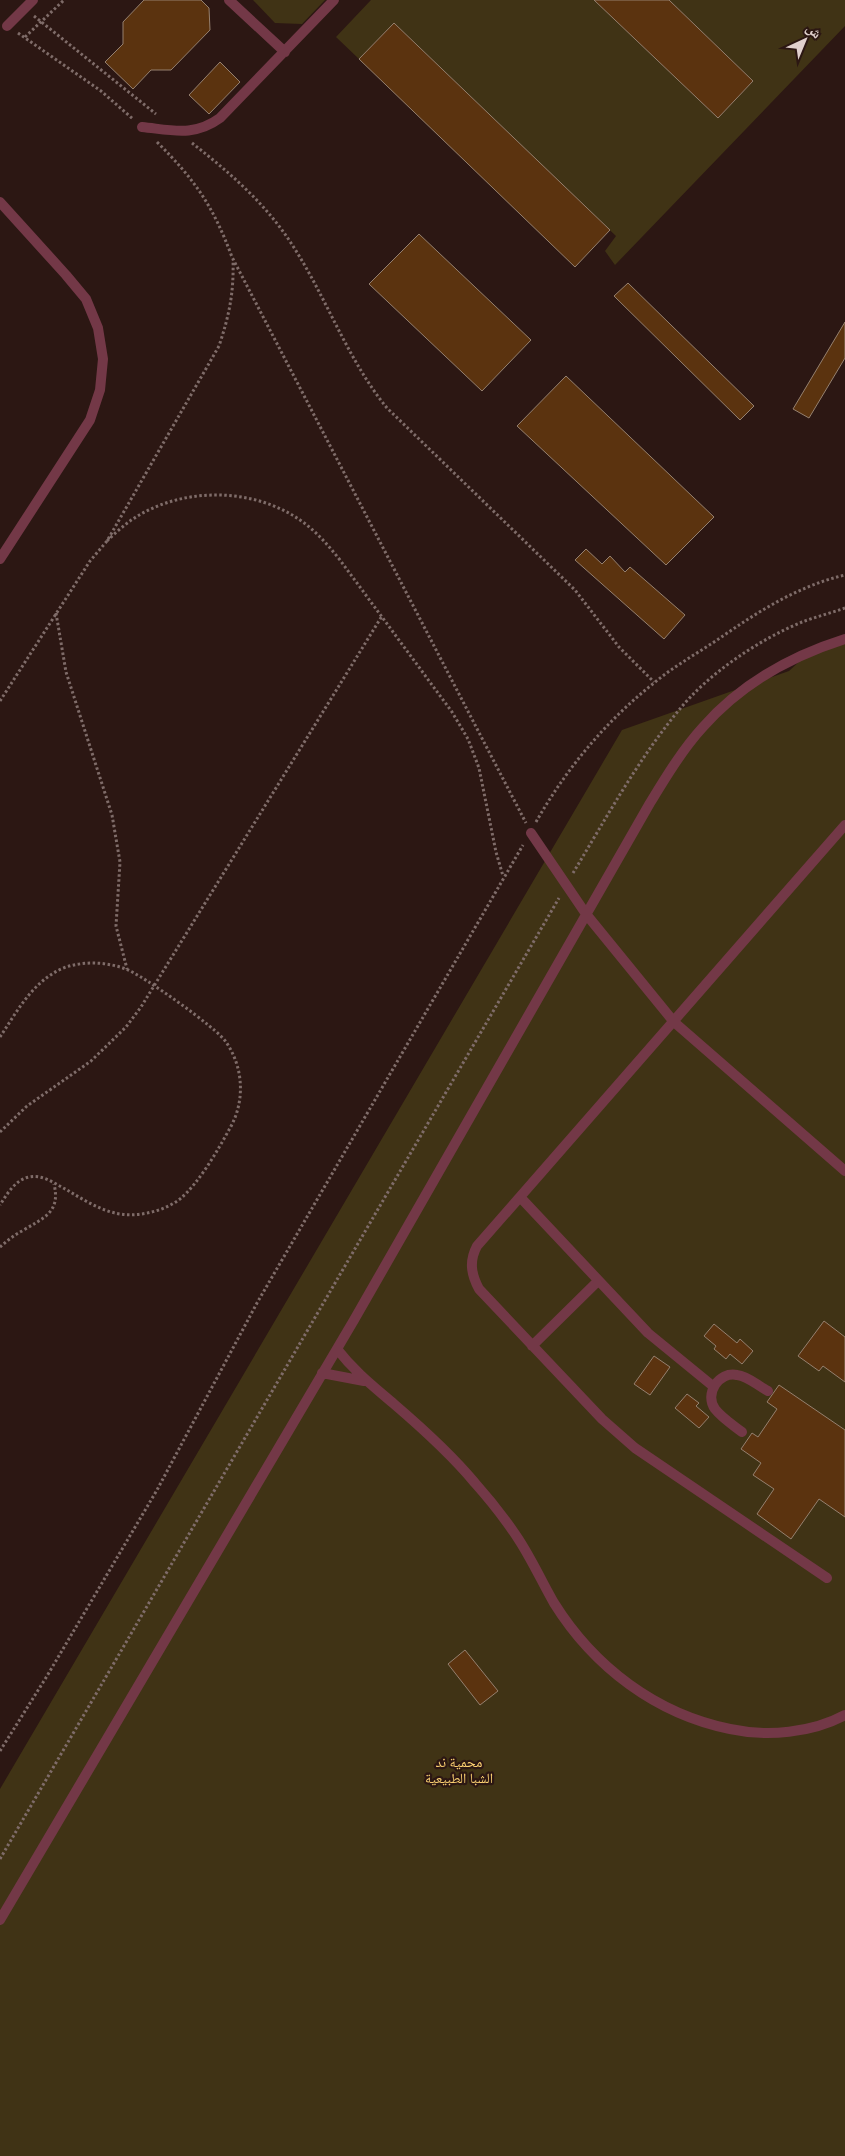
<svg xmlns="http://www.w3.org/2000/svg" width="845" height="2156" font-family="Roboto,'Noto Naskh Arabic',sans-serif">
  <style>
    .green { fill: #403315 }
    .building { fill: #5b330f; stroke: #95806f }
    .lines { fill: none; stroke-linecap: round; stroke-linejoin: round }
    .path { stroke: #7f6c69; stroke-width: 3; stroke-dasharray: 2.5 2.5; stroke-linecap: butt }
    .lane { stroke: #733847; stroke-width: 10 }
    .labels { text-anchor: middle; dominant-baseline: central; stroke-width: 4.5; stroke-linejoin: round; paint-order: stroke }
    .park-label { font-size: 14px; fill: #fdd272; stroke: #2c1713 }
  </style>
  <rect width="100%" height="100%" fill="#2c1713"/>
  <path class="green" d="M253 0H325L302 24 275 23Z
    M371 0H594L718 118 753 81 669 0H845V26L615 265 605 251 616 236 394 23 359 59 336 37Z
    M845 642V2156H0V1789L622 730 789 671 813 649Z"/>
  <path class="building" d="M144 0H201L209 8 210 30 171 70H151L133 89 105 62 123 44V22Z
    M594 0H669L753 81 718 118Z
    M394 23 610 230 575 267 359 59Z
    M220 62 240 82 209 114 189 95Z
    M419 234 531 340 482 391 369 284Z
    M628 283 754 406 740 420 614 296Z
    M845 322V358L809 418 793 409Z
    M566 376 714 517 666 565 517 426Z
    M586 549 602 564 610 556 625 572 630 567 685 615 664 639 575 560Z
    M824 1321 845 1337V1382L823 1366 819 1371 798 1356Z
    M714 1324 737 1343 740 1339 753 1351 742 1364 730 1354 726 1359 714 1349 716 1346 704 1336Z
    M654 1356 670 1367 650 1395 634 1384Z
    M779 1385 845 1430V1517L819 1499 791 1539 757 1514 774 1489 753 1475 761 1463 741 1449 752 1433 758 1437 777 1409 767 1402Z
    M687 1394 699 1403 696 1406 709 1417 699 1428 675 1408Z
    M465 1650 498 1691 480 1705 448 1664Z"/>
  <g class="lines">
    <path class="path" d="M34 16 156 114
      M18 33 101 91 133 119
      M25 37 64 0
      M157 142C196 181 213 206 232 257L526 823
      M192 143C229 172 265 203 291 243 326 296 347 359 387 408L575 590 619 647 654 682
      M107 541C114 534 122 527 130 521 178 487 251 486 300 520 316 531 328 545 340 560L452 712 468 739 479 768 496 852 503 876
      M56 613 66 672 112 815 120 862 116 926 127 969
      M0 701 90 561 107 541 219 346C229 316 234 293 233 260
      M536 822C566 769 606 721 654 683 674 666 698 653 720 638 759 611 798 586 845 575
      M573 873C605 820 639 758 679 710 708 674 758 640 802 622 815 617 831 613 845 608
      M0 1037C18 1010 34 979 66 967 85 961 107 962 126 969 142 975 217 1028 226 1042 244 1068 245 1102 230 1128 218 1150 199 1183 180 1199 163 1212 135 1218 115 1213 98 1209 82 1199 67 1190 55 1184 43 1174 29 1177 15 1180 7 1194 0 1205
      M0 1132 27 1106 91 1061 126 1027 141 1007 382 616
      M0 1247C7 1241 14 1235 22 1231 43 1218 61 1213 54 1184
      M0 1751 47 1676 157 1490 257 1303 523 845
      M0 1859 559 898"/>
    <path class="lane" d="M229 0 285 52
      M7 26 33 0
      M142 127C172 130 194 137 220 118L334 0
      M0 202 66 275 86 299 98 328 103 359 100 390 90 420 0 559
      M531 833 586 914 674 1022 845 1171
      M520 1197 648 1333 714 1387
      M532 1346 598 1281
      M337 1349C354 1371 373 1386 394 1404 422 1428 451 1454 475 1483 491 1501 506 1520 519 1540 532 1560 542 1582 554 1603 594 1667 656 1714 730 1729 767 1737 812 1733 845 1715
      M322 1373 364 1381
      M742 1432C733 1425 722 1418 715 1409 704 1394 719 1371 737 1375 748 1376 758 1386 768 1391
      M827 1578 635 1448 602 1419 479 1289C471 1274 469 1261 477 1246L845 825
      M0 1920 354 1320 650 803C666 777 682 750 703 727 741 684 791 656 845 639"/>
  </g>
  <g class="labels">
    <g class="park-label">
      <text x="459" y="1762">محمية ند<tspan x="459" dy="16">الشبا الطبيعية</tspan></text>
    </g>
  </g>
  <g transform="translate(805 40) rotate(44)" stroke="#2c1713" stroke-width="4" paint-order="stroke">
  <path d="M0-4L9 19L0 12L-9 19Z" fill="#e0d0cd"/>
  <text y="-8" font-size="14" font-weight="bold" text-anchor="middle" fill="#e0d0cd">ش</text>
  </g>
</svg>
